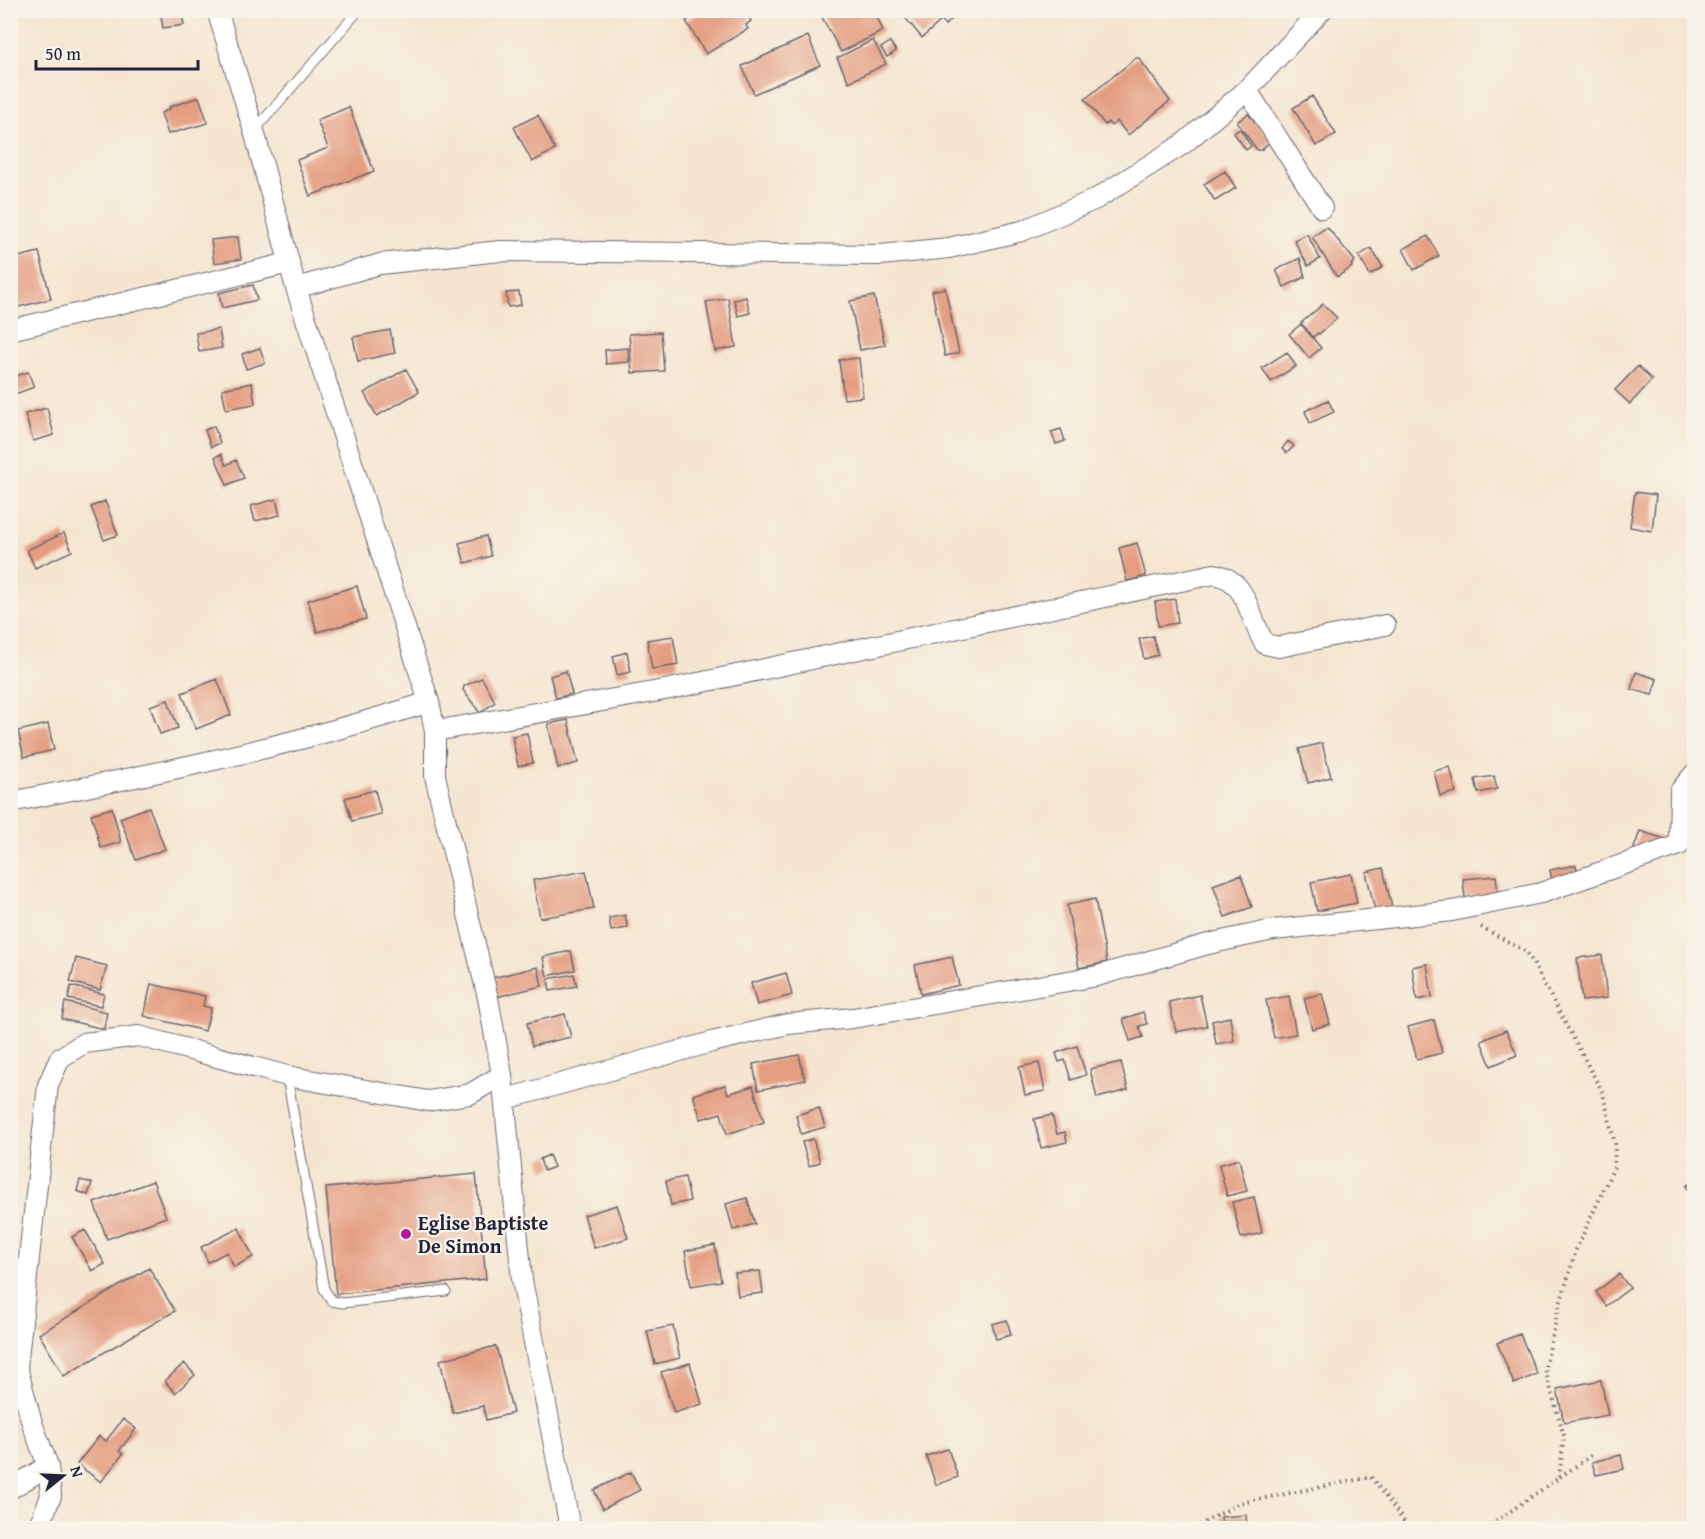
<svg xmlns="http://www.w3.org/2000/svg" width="1705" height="1539" font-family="'Gentium Book Plus',serif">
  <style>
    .building { fill: #e49d81 }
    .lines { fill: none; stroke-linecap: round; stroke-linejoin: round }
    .service-casing { stroke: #6c666f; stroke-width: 11 }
    .minor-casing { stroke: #6c666f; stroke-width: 22 }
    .path { stroke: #6c666f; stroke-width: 4; stroke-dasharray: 1.5 4.5; stroke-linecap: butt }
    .service { stroke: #fff; stroke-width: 9 }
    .minor { stroke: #fff; stroke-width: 20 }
    .poi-dot { fill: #b5179e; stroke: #f7f3e8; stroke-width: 2 }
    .labels { text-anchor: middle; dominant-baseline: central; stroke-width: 4.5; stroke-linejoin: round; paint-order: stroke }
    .poi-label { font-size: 20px; font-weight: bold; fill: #22223b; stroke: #f7f3e8; text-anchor: start }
  </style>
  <rect width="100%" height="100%" fill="#f7f3e8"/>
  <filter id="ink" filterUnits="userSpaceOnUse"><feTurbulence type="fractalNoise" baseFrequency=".0167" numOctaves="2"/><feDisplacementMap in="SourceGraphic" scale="12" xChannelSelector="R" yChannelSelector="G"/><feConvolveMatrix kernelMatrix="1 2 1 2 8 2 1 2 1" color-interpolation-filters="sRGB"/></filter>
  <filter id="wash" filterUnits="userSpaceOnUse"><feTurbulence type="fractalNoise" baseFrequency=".008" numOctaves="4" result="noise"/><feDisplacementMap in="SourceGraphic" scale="24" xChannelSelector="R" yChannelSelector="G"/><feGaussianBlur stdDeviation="1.35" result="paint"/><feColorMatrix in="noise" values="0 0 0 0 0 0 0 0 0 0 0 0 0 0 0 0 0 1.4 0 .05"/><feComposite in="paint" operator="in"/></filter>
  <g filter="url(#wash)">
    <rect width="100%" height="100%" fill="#f5e5d0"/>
    <g id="blocks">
      <path class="building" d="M160 10H181L184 25 163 28Z
        M703 10H744L751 21 746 25 748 29 706 54 686 21Z
        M818 10H874L883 31 841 52Z
        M908 10H935L939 15 936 10H963L945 25 942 20 922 38 903 15Z
        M808 36 820 65 754 94 742 66Z
        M873 40 886 64 849 82 837 58Z
        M890 42 896 51 887 57 881 48Z
        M1136 58H1139L1170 101 1128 135 1117 121 1111 126 1108 122 1105 125 1085 99Z
        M1312 96 1336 134 1316 146 1293 108Z
        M199 97 208 123 168 134 161 113 170 109 169 107Z
        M349 107 374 171 310 196 297 160 328 148 317 120Z
        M1248 114 1272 140 1261 150H1257L1237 122Z
        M538 115 555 150 532 162 514 127Z
        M1240 129 1251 146 1246 150 1234 133Z
        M1225 171 1236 188 1215 201 1204 184Z
        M1327 227 1355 261 1351 265 1352 267 1337 277 1312 237Z
        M1307 234 1320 259 1308 266 1294 240Z
        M1428 236 1439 256 1414 270 1403 249Z
        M238 237 241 259 214 263 211 240Z
        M1371 248 1383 267 1370 275 1359 256Z
        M39 252 51 299 10 309V259Z
        M1300 258 1305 277 1284 287 1276 270Z
        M253 285 257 300 222 308 219 293Z
        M945 288 959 353 945 356 932 291Z
        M519 292 521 305 508 307 506 293Z
        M874 296 885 345 860 350 850 301Z
        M746 297 750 313 738 316 734 300Z
        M728 298 736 347 715 351 706 302Z
        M1323 304 1337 318 1319 334 1318 333 1313 337 1301 323Z
        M1301 324 1321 348 1309 358 1289 334Z
        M219 329 222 348 199 352 196 333Z
        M390 330 395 353 358 361 353 337Z
        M661 332 664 371 632 373 629 334Z
        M260 348 265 363 246 369 242 354Z
        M628 348 629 362 606 364 605 350Z
        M1287 352 1296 366 1271 382 1262 368Z
        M859 358 863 397 844 399 839 360Z
        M1638 366 1652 380 1630 404 1615 390Z
        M406 369 419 392 377 416 364 393Z
        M28 372 34 387 10 396V378Z
        M252 383 255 404 226 409 222 389Z
        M1328 400 1334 412 1310 423 1305 411Z
        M47 408 54 435 33 441 25 414Z
        M214 426 220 443 211 447 205 430Z
        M1061 429 1065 441 1056 444 1051 432Z
        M1288 441 1294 446 1287 453 1282 449Z
        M221 454 226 465 236 460 244 478 227 485 215 457Z
        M1635 492 1656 495 1652 531 1630 527Z
        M276 499 280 515 255 521 251 506Z
        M105 501 118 535 104 540 91 507Z
        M64 533 72 551 35 568 27 550Z
        M486 536 491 556 465 563 459 543Z
        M1137 543 1146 576 1127 581 1119 548Z
        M357 586 366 619 317 632 308 600Z
        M1175 599 1178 623 1158 626 1155 602Z
        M673 636 678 665 652 669 647 640Z
        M1153 636 1158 655 1144 659 1139 639Z
        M627 652 631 672 617 675 613 656Z
        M566 671 572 694 556 698 550 676Z
        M1636 672 1657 679 1652 695 1631 689Z
        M482 678 495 702 480 713 463 690 464 686Z
        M217 679 231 715 196 729 182 693Z
        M168 700 178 728 160 734 150 706Z
        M568 720 578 763 558 768 548 724Z
        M48 724 54 750 24 757 18 731Z
        M527 733 533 763 518 766 512 736Z
        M1322 743 1331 777 1308 783 1299 749Z
        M1450 767 1456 792 1440 796 1434 771Z
        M1494 776 1497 789 1478 793 1475 779Z
        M375 790 381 814 352 821 345 798Z
        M149 807 165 849 136 860 120 818Z
        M112 808 121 842 101 848 91 814Z
        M1640 831 1668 840 1633 851Z
        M1576 865 1579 880 1553 885 1550 870Z
        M1383 868 1392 908 1375 911 1366 872Z
        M586 871 594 909 540 918 533 880Z
        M1351 874 1357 903 1317 911 1311 882Z
        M1241 875 1252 907 1225 917 1213 885Z
        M1496 876 1498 894 1465 898 1463 879Z
        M1095 899 1107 962 1079 968 1067 905Z
        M625 915 628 928 611 931 609 918Z
        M571 951 575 970 547 976 543 957Z
        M1602 955 1607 998 1582 1001 1577 958Z
        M952 957 959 985 921 994 915 965Z
        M76 958 107 966 100 990 70 982Z
        M1427 964 1432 997 1417 1000 1412 967Z
        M538 967 542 986 492 998 487 979Z
        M786 973 792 995 757 1005 751 983Z
        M574 974 577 986 550 991 548 979Z
        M151 984 205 996 203 1006 211 1008 205 1031 144 1016Z
        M71 986 104 994 101 1006 68 999Z
        M1322 994 1330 1024 1312 1029 1304 998Z
        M1200 995 1207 1026 1176 1032 1169 1002Z
        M1289 996 1296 1034 1274 1038 1266 1000Z
        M65 1002 107 1012 104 1029 62 1019Z
        M1143 1012 1147 1024 1139 1026 1143 1037 1130 1041 1123 1019Z
        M565 1014 571 1037 532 1046 527 1023Z
        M1230 1017 1234 1041 1216 1044 1212 1021Z
        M1434 1020 1442 1053 1417 1059 1408 1027Z
        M1506 1030 1517 1055 1491 1066 1481 1041Z
        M1077 1046 1086 1075 1071 1080 1065 1060 1059 1062 1056 1053Z
        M799 1055 805 1080 758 1090 753 1064Z
        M1121 1062 1128 1090 1097 1098 1090 1069Z
        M1039 1063 1045 1091 1025 1095 1019 1067Z
        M725 1085 728 1094 753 1086 764 1122 727 1134 721 1113 701 1119 693 1095Z
        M819 1108 825 1127 801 1134 796 1115Z
        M1052 1115 1057 1134 1065 1132 1067 1142 1041 1148 1034 1119Z
        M813 1139 820 1162 809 1166 802 1142Z
        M549 1155 554 1167 544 1171 540 1159Z
        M1239 1159 1247 1191 1227 1196 1219 1165Z
        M476 1174 486 1279 336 1294 326 1188Z
        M685 1177 690 1201 671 1205 666 1181Z
        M80 1180 92 1183 88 1195 77 1191Z
        M153 1181 166 1217 107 1239 94 1203Z
        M1694 1181V1201L1686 1186Z
        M1254 1197 1262 1233 1241 1238 1232 1202Z
        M747 1198 755 1224 733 1230 726 1204Z
        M617 1205 628 1238 594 1248 584 1215Z
        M239 1228 253 1257 234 1267 227 1252 208 1262 201 1247Z
        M85 1230 105 1264 92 1271 72 1237Z
        M715 1245 721 1281 691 1286 685 1251Z
        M149 1268 175 1311 64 1376 39 1334Z
        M760 1271 763 1293 738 1296 735 1273Z
        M1619 1274 1630 1288 1606 1306 1596 1292Z
        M1007 1320 1011 1335 996 1339 992 1324Z
        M673 1326 680 1358 655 1364 647 1331Z
        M1520 1334 1537 1374 1514 1384 1497 1343Z
        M496 1346 513 1413 486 1420 483 1406 453 1413 440 1360Z
        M184 1363 195 1375 175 1393 165 1381Z
        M690 1363 702 1404 674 1413 661 1372Z
        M1601 1380 1608 1415 1564 1423 1557 1389Z
        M123 1419 136 1429 119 1451 123 1454 101 1482 77 1464 99 1436 106 1441Z
        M948 1449 958 1477 936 1485 926 1456Z
        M1621 1455 1624 1469 1596 1475 1592 1462Z
        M631 1472 640 1490 603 1509 594 1490Z
        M1246 1515 1247 1528H1222L1221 1517Z"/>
    </g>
  </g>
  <g filter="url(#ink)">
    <use href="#blocks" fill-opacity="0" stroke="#6c666f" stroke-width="1.5"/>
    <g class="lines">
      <defs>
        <path id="service" d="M254 131 359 10
          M287 1076 324 1289 332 1301 343 1303 446 1291"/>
        <path id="minor" d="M217 10 254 131 296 288 429 702 435 731V776L488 998 502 1075 522 1280 570 1528
          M1247 90 1322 208
          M296 288 380 264 500 251 881 255 949 248 1022 231 1096 199 1183 144 1247 90 1322 10
          M10 330 289 263
          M435 731 670 689 1214 574C1249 580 1248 618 1265 644L1279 647 1385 625
          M10 802C152 775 292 746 429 702
          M506 1099 712 1042 788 1024 853 1018 1097 976 1208 944 1273 930 1452 911 1541 893 1679 845 1680 791 1694 774
          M10 1489 48 1466
          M38 1528 51 1496 48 1466 32 1423 17 1367 48 1085 60 1058 84 1043 139 1036 287 1076 428 1101 470 1094 502 1075"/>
      </defs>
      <use href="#service" class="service-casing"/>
      <use href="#minor" class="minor-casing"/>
      <path class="path" d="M1481 927 1527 952 1603 1093 1615 1144 1614 1167 1576 1250 1558 1311 1545 1369 1564 1436 1559 1478
        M1194 1528 1240 1503 1371 1477 1409 1528
        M1486 1528 1592 1455"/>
      <use href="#service" class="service"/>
      <use href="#minor" class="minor"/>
    </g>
  </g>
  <circle class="poi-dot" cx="406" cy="1234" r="6"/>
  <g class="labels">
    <g class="poi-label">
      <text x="418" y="1222">Eglise Baptiste<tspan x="418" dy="23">De Simon</tspan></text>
    </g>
  </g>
  <rect width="1705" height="1539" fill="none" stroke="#f7f3e8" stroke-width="36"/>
  <g transform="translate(63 1476) rotate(72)" stroke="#f7f3e8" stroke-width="4.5" paint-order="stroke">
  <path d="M0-4.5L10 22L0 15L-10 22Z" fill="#22223b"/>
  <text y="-9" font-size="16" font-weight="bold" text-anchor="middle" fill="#22223b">N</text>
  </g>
  <path d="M36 60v9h162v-9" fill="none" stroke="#22223b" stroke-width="3"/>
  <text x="45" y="60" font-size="18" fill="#22223b" stroke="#f7f3e8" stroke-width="4.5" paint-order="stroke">50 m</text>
</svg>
